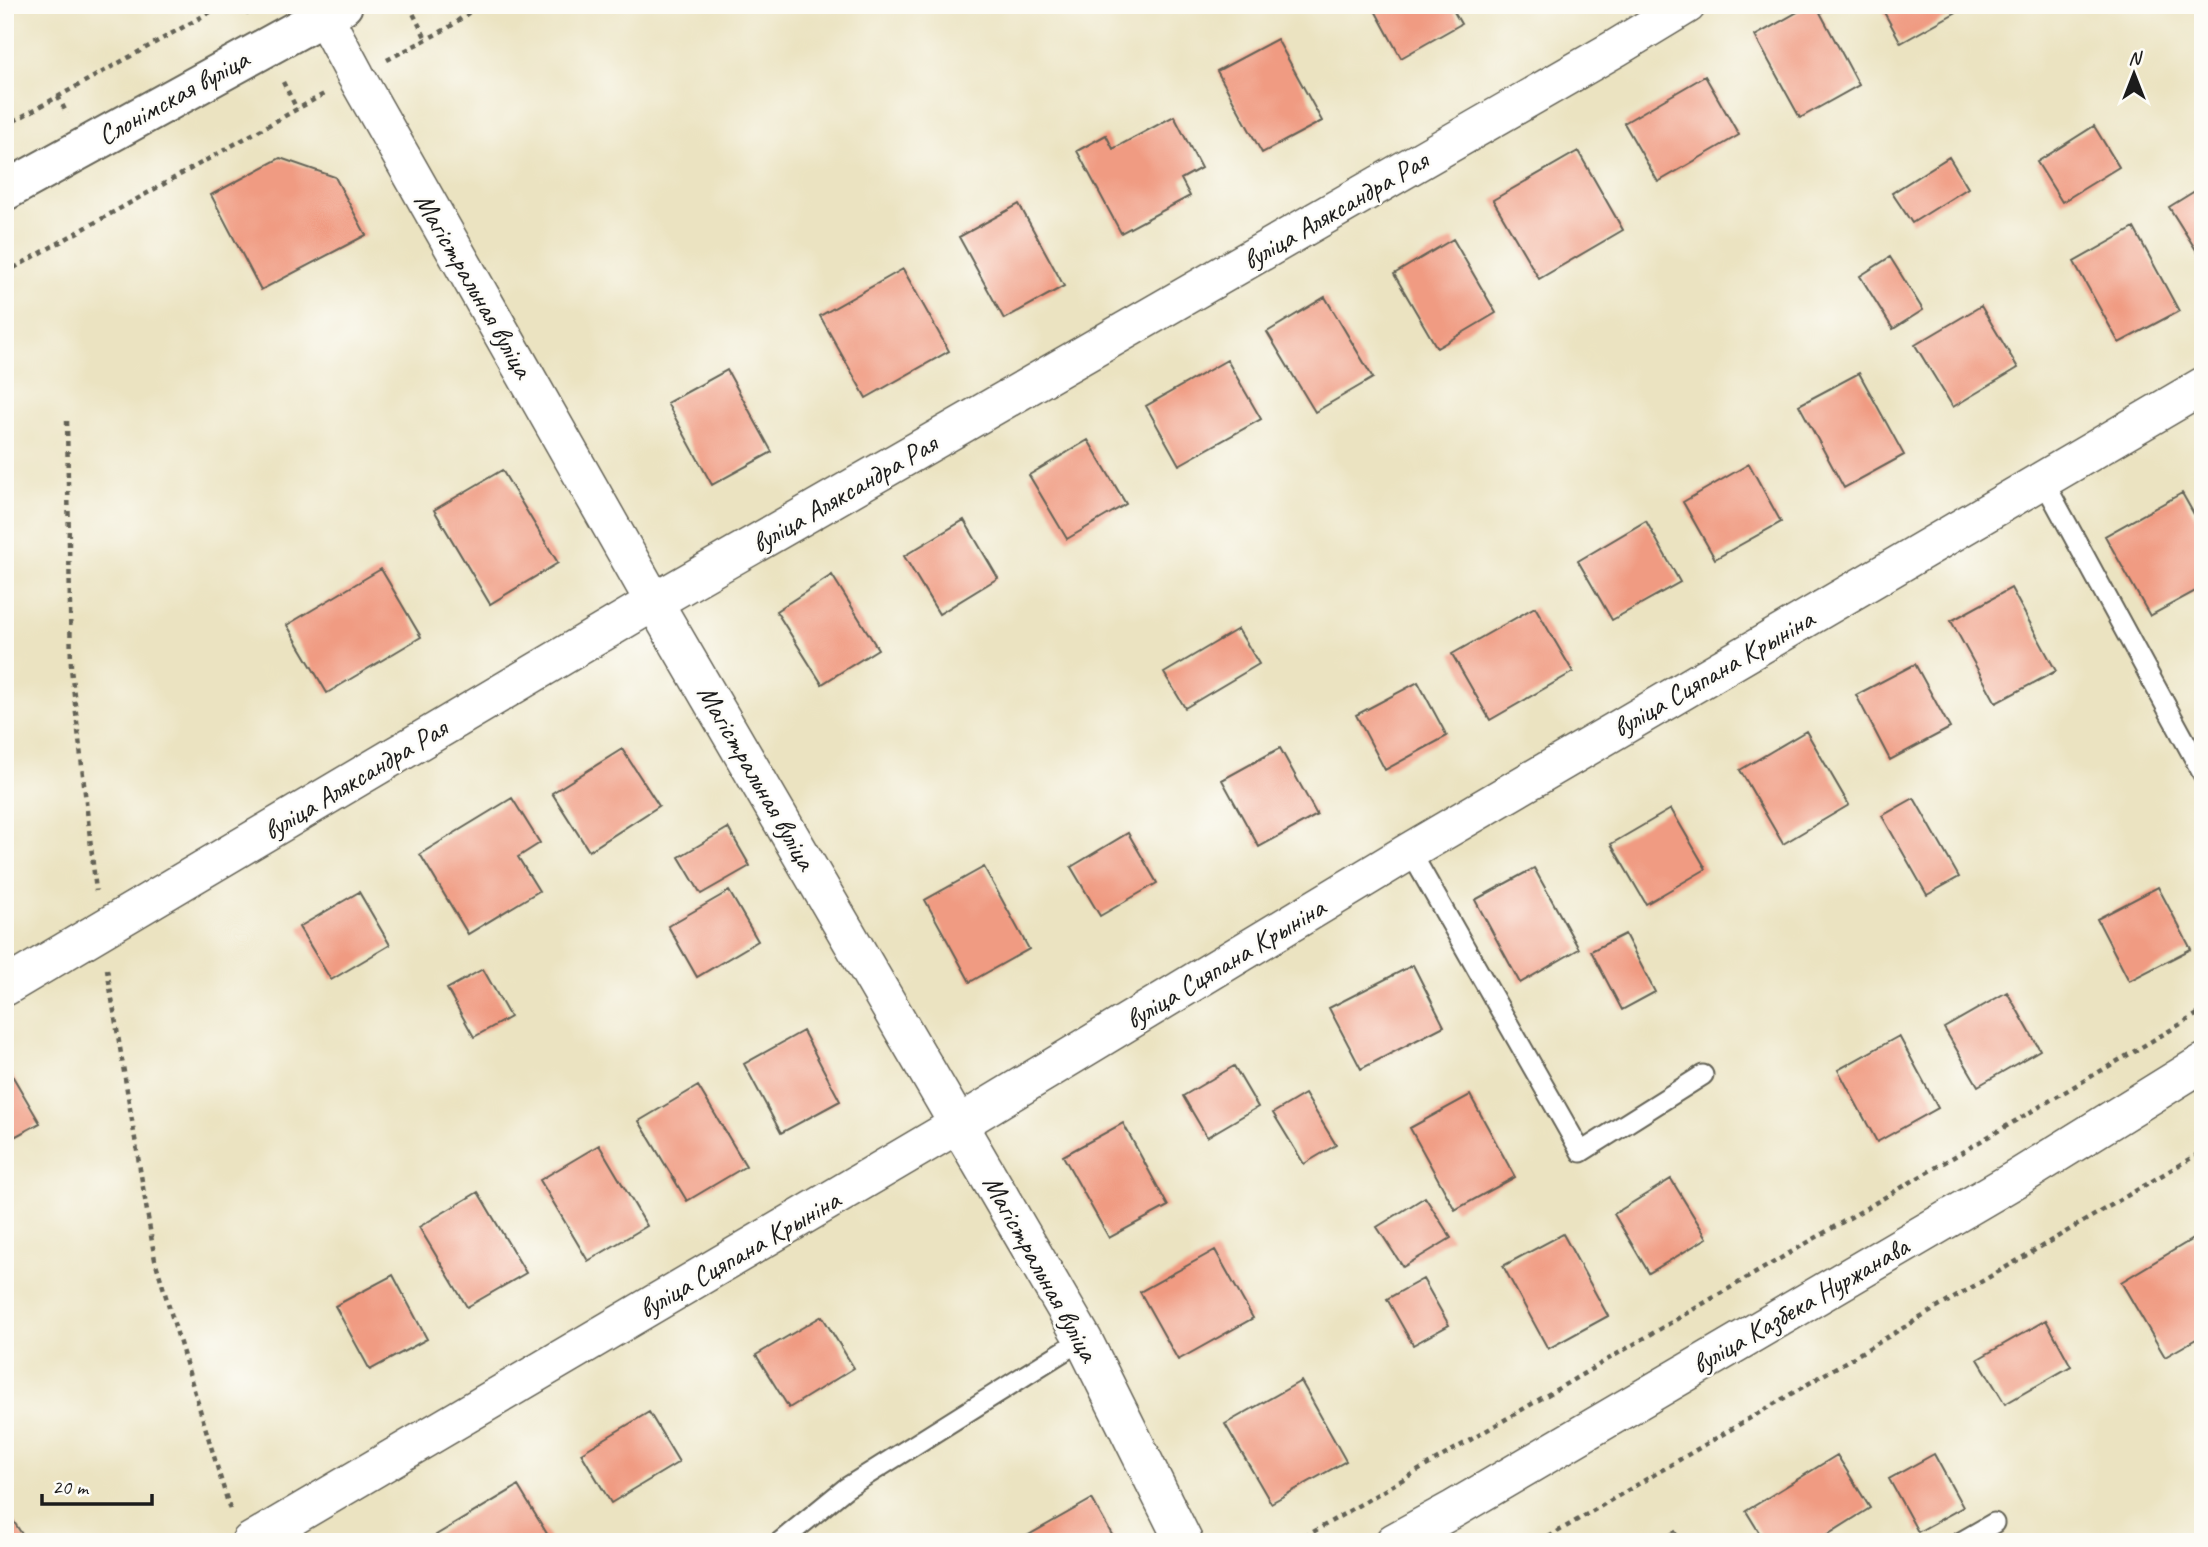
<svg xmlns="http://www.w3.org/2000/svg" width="2208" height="1547" font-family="Caveat,sans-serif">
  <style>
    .building { fill: #f09b82 }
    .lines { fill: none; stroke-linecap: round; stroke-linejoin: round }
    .service-casing { stroke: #646256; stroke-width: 23 }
    .minor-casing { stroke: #646256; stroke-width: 40 }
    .tertiary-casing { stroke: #646256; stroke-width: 42 }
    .path { stroke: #646256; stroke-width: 4.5; stroke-dasharray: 5 5; stroke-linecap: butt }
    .service { stroke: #fff; stroke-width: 19 }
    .minor { stroke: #fff; stroke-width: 37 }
    .tertiary { stroke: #fff; stroke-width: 38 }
    .labels { text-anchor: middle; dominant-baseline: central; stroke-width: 5; stroke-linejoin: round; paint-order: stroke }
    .street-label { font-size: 28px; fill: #1c1c1c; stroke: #fdfcf7 }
  </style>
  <rect width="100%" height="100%" fill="#fdfcf7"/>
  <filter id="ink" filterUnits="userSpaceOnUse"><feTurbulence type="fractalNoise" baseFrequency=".0143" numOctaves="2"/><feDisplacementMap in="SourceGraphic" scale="14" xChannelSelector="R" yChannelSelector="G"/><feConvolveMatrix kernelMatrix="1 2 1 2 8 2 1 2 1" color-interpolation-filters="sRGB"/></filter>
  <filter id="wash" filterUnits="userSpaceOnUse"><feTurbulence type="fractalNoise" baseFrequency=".00686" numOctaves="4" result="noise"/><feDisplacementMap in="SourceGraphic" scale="28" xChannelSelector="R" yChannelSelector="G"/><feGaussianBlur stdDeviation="1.57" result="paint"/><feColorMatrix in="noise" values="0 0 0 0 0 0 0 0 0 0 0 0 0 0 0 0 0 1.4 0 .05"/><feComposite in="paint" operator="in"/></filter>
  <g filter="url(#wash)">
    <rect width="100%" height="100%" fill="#ebe3c1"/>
    <g id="blocks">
      <path class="building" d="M1372 5H1450L1461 24 1401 58Z
        M1810 5H1816L1859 85 1800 118 1755 36Z
        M1880 5H1969L1901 43Z
        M1277 39 1322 121 1262 153 1217 71Z
        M1705 76 1739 135 1658 182 1624 123Z
        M1174 116 1201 168 1181 179 1190 196 1121 233 1077 151 1106 135 1113 149Z
        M2094 126 2119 167 2062 202 2037 162Z
        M1578 151 1623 230 1539 279 1493 200Z
        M1949 157 1968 188 1912 223 1892 193Z
        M280 158 335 177 366 235 261 290 211 195Z
        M2203 186V261L2169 207Z
        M1019 204 1064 286 1004 319 959 237Z
        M2134 228 2179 311 2119 343 2074 262Z
        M1453 239 1496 313 1437 348 1394 274Z
        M1890 257 1923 310 1893 329 1860 276Z
        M903 269 949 351 866 398 820 316Z
        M1325 297 1373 378 1315 412 1267 332Z
        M1981 306 2018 368 1953 407 1915 345Z
        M1227 360 1261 419 1179 465 1146 406Z
        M727 370 772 452 712 485 667 403Z
        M1859 373 1904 455 1844 488 1799 405Z
        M1088 440 1126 504 1067 539 1029 475Z
        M1749 464 1781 522 1715 559 1683 502Z
        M502 470 558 563 490 604 434 510Z
        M2182 493 2203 530V587L2150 616 2105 536Z
        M964 520 998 578 939 614 904 556Z
        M1646 521 1680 582 1612 620 1578 561Z
        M381 569 421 637 327 693 287 625Z
        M832 575 878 649 822 684 776 611Z
        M2011 588 2056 671 1996 703 1951 621Z
        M1535 607 1573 672 1490 720 1452 654Z
        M1238 629 1259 664 1185 708 1164 673Z
        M1915 664 1950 728 1890 760 1856 695Z
        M1418 682 1447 736 1385 770 1356 715Z
        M1806 731 1849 805 1783 844 1740 770Z
        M1280 748 1317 815 1259 847 1222 780Z
        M622 749 659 806 589 851 552 793Z
        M512 798 540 843 518 857 539 891 468 934 420 854Z
        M1914 798 1959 877 1927 895 1882 816Z
        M1671 809 1706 869 1646 904 1611 844Z
        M728 828 750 866 701 894 679 857Z
        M1128 833 1157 883 1100 916 1071 867Z
        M984 867 1029 949 970 982 925 900Z
        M1534 868 1579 949 1520 983 1475 900Z
        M2158 887 2191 949 2129 981 2097 919Z
        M729 891 758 941 697 977 668 926Z
        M359 892 390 945 331 980 299 927Z
        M1625 934 1655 992 1622 1010 1591 951Z
        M1413 965 1444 1026 1361 1069 1329 1008Z
        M483 969 510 1017 474 1037 447 989Z
        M2007 992 2040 1050 1978 1086 1944 1028Z
        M803 1031 840 1101 781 1133 744 1064Z
        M1899 1036 1938 1108 1877 1142 1838 1070Z
        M1234 1066 1258 1107 1207 1137 1183 1096Z
        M9 1070 40 1123 5 1142V1072Z
        M698 1086 746 1166 687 1201 639 1121Z
        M1305 1094 1336 1145 1304 1164 1273 1113Z
        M1470 1095 1515 1177 1455 1210 1410 1128Z
        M1123 1123 1168 1206 1109 1238 1063 1156Z
        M599 1145 647 1226 588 1261 540 1180Z
        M1671 1179 1707 1238 1649 1273 1614 1214Z
        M478 1192 526 1273 467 1307 419 1227Z
        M1425 1197 1451 1238 1403 1267 1377 1227Z
        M1563 1234 1608 1316 1548 1349 1503 1266Z
        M2201 1234 2203 1335 2165 1357 2121 1282Z
        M1215 1250 1253 1318 1178 1360 1140 1292Z
        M393 1275 427 1339 370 1370 335 1306Z
        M1423 1279 1449 1325 1413 1345 1387 1299Z
        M822 1316 854 1368 789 1408 756 1355Z
        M2046 1320 2071 1366 2005 1404 1978 1359Z
        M1301 1381 1346 1461 1271 1503 1225 1424Z
        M649 1412 679 1462 611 1503 581 1453Z
        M1934 1454 1963 1507 1918 1532 1889 1479Z
        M1837 1455 1870 1508 1816 1542H1765L1746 1511Z
        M518 1486 552 1542H440L436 1535Z
        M1092 1499 1116 1542H1030L1027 1536Z
        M5 1508 27 1542H5Z
        M1675 1531 1682 1542H1656Z"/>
    </g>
  </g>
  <g filter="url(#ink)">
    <use href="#blocks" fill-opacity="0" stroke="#646256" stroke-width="2"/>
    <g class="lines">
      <defs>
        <path id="service" d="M2043 480 2203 774
          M1410 851 1581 1152 1703 1075
          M780 1542 846 1488 1083 1339
          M1961 1542 1994 1523"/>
        <path id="minor" d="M318 5 356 76 654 602 1083 1339 1184 1542
          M5 987 654 602 1616 48 1687 5
          M250 1542 959 1124 1410 851 2203 386
          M1394 1542 1454 1509 2016 1179 2203 1063"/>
        <path id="tertiary" d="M5 191 343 5"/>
      </defs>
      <use href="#service" class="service-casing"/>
      <use href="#minor" class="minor-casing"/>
      <use href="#tertiary" class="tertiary-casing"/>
      <path class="path" d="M244 5 249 15
        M409 5 426 39
        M387 60 448 28 479 5
        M283 82 297 109
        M58 96 67 114
        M5 126 223 5
        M5 273 324 94
        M67 421 71 668 96 891
        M107 969 155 1260 231 1513
        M1296 1542 2203 1011
        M1540 1542 2203 1151"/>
      <use href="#service" class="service"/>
      <use href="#minor" class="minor"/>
      <use href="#tertiary" class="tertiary"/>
    </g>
  </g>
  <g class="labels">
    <g class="street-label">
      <text transform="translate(173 97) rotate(-29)">Слонімская вуліца</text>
      <text transform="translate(1335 210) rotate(-30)">вуліца Аляксандра Рая</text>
      <text transform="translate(474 285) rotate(60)">Магістральная вуліца</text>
      <text transform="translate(844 493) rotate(-30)">вуліца Аляксандра Рая</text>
      <text transform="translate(1713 673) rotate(-30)">вуліца Сцяпана Крыніна</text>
      <text transform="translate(757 777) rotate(60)">Магістральная вуліца</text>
      <text transform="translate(355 779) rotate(-31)">вуліца Аляксандра Рая</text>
      <text transform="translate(1225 963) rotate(-31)">вуліца Сцяпана Крыніна</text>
      <text transform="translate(739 1254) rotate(-30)">вуліца Сцяпана Крыніна</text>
      <text transform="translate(1041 1268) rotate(61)">Магістральная вуліца</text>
      <text transform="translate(1800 1305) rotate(-30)">вуліца Казбека Нуржанава</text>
    </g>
  </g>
  <rect width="2208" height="1547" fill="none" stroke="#fdfcf7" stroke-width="28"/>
  <g transform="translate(2134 74)" stroke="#fdfcf7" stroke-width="5" paint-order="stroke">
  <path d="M0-5L12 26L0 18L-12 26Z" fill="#1c1c1c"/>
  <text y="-10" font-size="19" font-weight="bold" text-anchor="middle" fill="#1c1c1c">N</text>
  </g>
  <path d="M42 1494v10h110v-10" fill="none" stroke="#1c1c1c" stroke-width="3.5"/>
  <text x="52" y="1494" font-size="21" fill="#1c1c1c" stroke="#fdfcf7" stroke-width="5" paint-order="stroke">20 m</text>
</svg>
